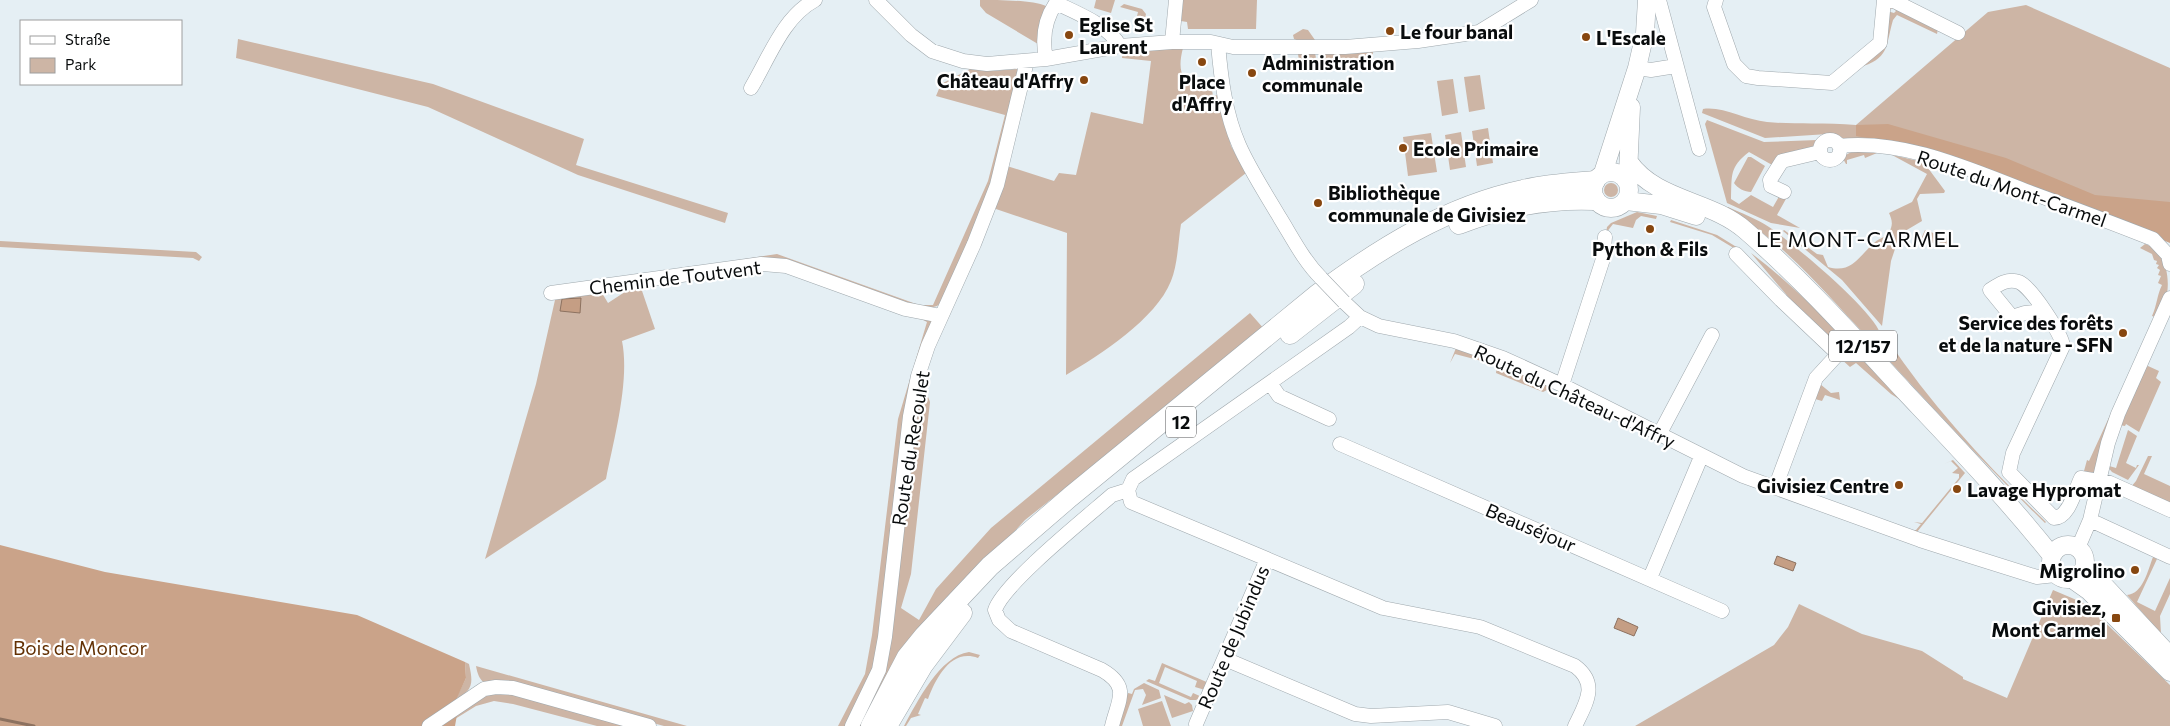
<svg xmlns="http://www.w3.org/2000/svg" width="2170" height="726" font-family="Commissioner,sans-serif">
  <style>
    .green { fill: #cdb5a5 }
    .forest { fill: #caa389 }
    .water { fill: #c59e84; stroke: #8d7260 }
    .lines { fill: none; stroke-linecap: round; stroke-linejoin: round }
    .stream { stroke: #8d7260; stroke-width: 3 }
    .minor-casing { stroke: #9fa8ad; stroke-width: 15 }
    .major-casing { stroke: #9fa8ad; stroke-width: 19 }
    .highway-casing { stroke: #9fa8ad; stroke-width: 21 }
    .minor { stroke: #fff; stroke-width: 14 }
    .major { stroke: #fff; stroke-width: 18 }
    .highway { stroke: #fff; stroke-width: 20 }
    .minor-bridge-casing { stroke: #9fa8ad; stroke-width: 15; stroke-linecap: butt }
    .minor-bridge { stroke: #fff; stroke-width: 14 }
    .poi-dot { fill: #874710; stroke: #fff; stroke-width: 2 }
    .labels { text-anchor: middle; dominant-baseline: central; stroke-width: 4.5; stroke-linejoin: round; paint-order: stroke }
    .shield { fill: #fff; stroke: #535556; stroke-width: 1 }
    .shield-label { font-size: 18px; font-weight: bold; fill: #090c0d }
    .poi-label { font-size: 19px; font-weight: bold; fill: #090c0d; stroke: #fff; text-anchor: start }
    .street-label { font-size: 19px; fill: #090c0d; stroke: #fff }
    .park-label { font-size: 19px; fill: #633104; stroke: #fff }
    .quarter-label { font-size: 21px; letter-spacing: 1px; fill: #090c0d; stroke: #fff }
  </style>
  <rect width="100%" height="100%" fill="#e5eff4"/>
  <path class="green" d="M980 0C997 0 1033 0 1046 6L1041 42 1038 44 986 13 980 6Z
    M1096 0H1115L1111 13 1094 8Z
    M1183 0H1257L1256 29H1188L1187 22 1181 21Z
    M1124 4 1142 9 1146 14 1142 31 1136 32 1134 29 1138 12 1120 7Z
    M2026 5 2170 68V220L1874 140 1846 139 1828 134 1765 138 1702 113 1703 109C1723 106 1745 120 1767 122 1796 125 1827 122 1856 125L1988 12Z
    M1892 6 1938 29 1937 34 1897 15 1893 20C1885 48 1890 58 1858 68L1879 50 1887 11 1894 13 1896 11 1893 8 1889 10V7Z
    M1303 29 1308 30 1315 40 1299 41 1294 39 1293 35Z
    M238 39 433 84 584 139 576 165 728 213 725 223 578 175 428 107 236 58Z
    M1183 48C1178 67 1179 82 1200 88L1201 91 1212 90 1213 96 1218 95 1231 146 1246 173 1181 224C1178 241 1178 264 1171 281 1156 319 1100 355 1066 375L1067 233 993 208 1007 166 1054 181 1059 173 1076 175 1091 112 1143 124 1151 61 1122 58 1123 51Z
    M1373 51V56L1371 60 1329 62 1325 58V54Z
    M1315 53 1316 58C1309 66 1277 65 1269 63L1299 60 1298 54Z
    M970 69 990 71 1017 69 1020 72 986 203 942 302 937 306 923 310 787 264 727 266 725 262 777 254 919 305H933L988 181 1005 115 936 96 941 84Z
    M1480 75 1485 109 1469 112 1464 77Z
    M1453 79 1458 113 1442 116 1437 81Z
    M1707 120 1764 142 1817 140 1814 144 1813 150 1774 166 1749 152C1729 167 1732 176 1731 199L1739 204 1751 195 1773 207 1781 193 1787 197 1777 215 1800 228 1771 223 1727 203 1705 124Z
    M1488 128 1493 163 1477 166 1472 131Z
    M1461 132 1466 167 1450 170 1445 135Z
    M1431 133 1437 172 1408 176 1403 137Z
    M1855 150V152L1865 151 1877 153 1865 158 1864 155 1847 160V164H1846L1842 157Z
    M1892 155 1941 166H1931L1928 168 1945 191 1944 193 1920 194 1917 199 1922 221 1900 234 1891 261 1882 326 1842 280 1783 231 1784 230 1817 254 1823 255 1828 267C1852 274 1859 256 1874 243 1880 237 1888 238 1891 228 1893 222 1891 218 1889 213L1912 202 1927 174Z
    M1748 157H1751L1765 166 1751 192C1745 192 1737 188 1734 183Z
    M1604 190a7 7 0 1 1 14 0a7 7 0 1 1-14 0Z
    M1728 207C1741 213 1757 219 1769 227 1790 241 1880 315 1881 337L1887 339C1932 406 1988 467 2046 522L2045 523C1983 463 1925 399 1866 336 1823 290 1782 240 1726 209Z
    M1637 212 1657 216 1656 219 1641 216 1636 220 1633 228 1613 224 1606 233 1607 227 1611 223Z
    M1671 220 1717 235 1743 251 1776 289 1737 250 1712 235 1670 222Z
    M1925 230 1953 240 1950 249 1921 239Z
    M0 241 196 252 202 257 199 261 193 258 0 247Z
    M2145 244C2165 250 2170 276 2167 294L2095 472 2087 474 2084 471 2087 460 2089 461 2155 317 2152 316C2157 305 2157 295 2162 285L2158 283 2161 276 2158 275 2160 270 2157 268 2159 265 2156 264 2157 261 2154 260 2152 254 2140 248Z
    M1751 253C1808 296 1854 349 1902 401L1891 394 1856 363 1850 367 1840 358Z
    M640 285 655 329 622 341C630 381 614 438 606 479L485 559 536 384 555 300 559 297 602 293 608 303 634 286Z
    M904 310 932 319 933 324 924 343 874 669 847 726H838L865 674 872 635 898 419 927 322Z
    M1250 313 1265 330 1025 520 904 650 861 726H857L888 641 922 381 930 402 911 574 901 608 919 620 936 589 991 528Z
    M1456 348 1473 351 1549 386V389L1543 392 1496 373 1497 365 1455 354 1450 363Z
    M2148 366 2159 371 2156 378 2161 382 2139 432 2126 424 2125 426 2119 425 2144 368Z
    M1820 384 1831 393 1839 392 1840 400 1825 395 1822 401 1815 399Z
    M2128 430 2137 436 2126 463 2136 468 2137 465H2139L2128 480 2112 472 2106 465 2116 468Z
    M2148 456H2152L2144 474 2170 486V506L2130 488 2136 481Z
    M1953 460 1965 473 1917 532 1911 530H1916L1921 524 1914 522 1922 523 1959 478V474L1952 473 1958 468 1951 461 1944 464Z
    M2153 557 2157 559 2137 602 2155 611 2170 578V594L2160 616 2161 634 2127 595C2143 594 2148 570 2153 557Z
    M2053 590 2086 604 2170 685V726H1635L1774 645 1788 627 1799 604 1862 634 1922 651 1963 677V679L2007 698Z
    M969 652 980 655 978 658C951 648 936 678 928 699L925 698 918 714 921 715 911 718 906 726H904C917 702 940 656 969 652Z
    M465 662 469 664C474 686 472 690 454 702L466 678Z
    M1162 663 1209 683 1205 690 1195 687 1197 681 1165 667 1159 683 1191 697 1193 693 1202 697 1196 700H1190L1146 681 1149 679 1155 681Z
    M476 666 687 726H664L513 685C493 685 480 690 476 666Z
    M1144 683 1159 690 1161 698 1142 705 1146 695 1143 689 1135 690 1122 726H1118L1128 693 1132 694 1134 689Z
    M498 692 515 694 632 726H597L513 704 494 701 476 706 455 719 458 708 479 697Z
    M1164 695 1185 704 1189 702 1192 705 1193 711 1172 718Z
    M1162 701 1171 726H1143L1138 709Z"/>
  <path class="forest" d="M1888 124 2006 158 2095 195 2170 202V243L1981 167 1921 148 1856 136V125Z
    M0 545 105 572 357 615 465 662 466 678 455 702 458 709 455 726H0Z"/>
  <path class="water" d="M581 298 580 313 560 311 562 299Z
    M1777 556 1796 563 1793 571 1774 564Z
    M1618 618 1638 627 1634 636 1614 628Z"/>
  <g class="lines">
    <path class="stream" d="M0 719 34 726"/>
    <defs>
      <path id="minor" d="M876 0 911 35 932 51 963 61 987 64 1046 59 1120 46 1172 42H1211L1233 47H1345L1418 41 1479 32 1531 0
        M1659 0 1699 149
        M1716 0 1714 7 1734 64 1746 76 1758 78 1832 83 1880 43 1884 0
        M1892 0 1958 33
        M1172 42 1176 0
        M1218 44C1221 78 1225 113 1239 145 1250 170 1266 194 1280 218 1293 239 1304 261 1321 278
        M1046 59C1042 39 1045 19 1056 3 1077 13 1108 25 1120 46
        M1637 68 1651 70 1676 66
        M751 88C769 58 783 17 815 0
        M1820 150a10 10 0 1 1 20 0a10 10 0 1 1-20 0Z
        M1839 146C1904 139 1969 169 2029 192 2070 207 2112 223 2153 239L2168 255 2170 264
        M1784 192 1771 186 1770 180 1782 161 1820 152
        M1736 254 1781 300 1838 354 1816 378 1775 488
        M551 293 761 264 786 266 905 309 941 316
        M1344 302 1360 317 1379 326 1454 341 1503 358 1562 385 1743 476 1920 540 1970 556 2037 577 2056 575
        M2043 311 2025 313 2012 317 1990 290C1999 284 2008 278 2019 282 2031 287 2062 334 2063 346L2013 453 2009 472 2054 518C2069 518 2075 490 2081 478L2110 483 2170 510
        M1270 383 1279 396 1329 419
        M1562 385 1603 259 1605 237
        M1659 435 1712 335
        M1340 444 1722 611
        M2090 520 2170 557
        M2078 548 2090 520 2108 443 2118 414 2170 298
        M1267 559 1383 608 1480 627 1575 666C1599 684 1586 703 1575 726
        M1650 578 1701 457
        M1225 659 1355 714 1371 716 1448 712 1495 726
        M1196 724 1267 559 1131 502 1128 490 1133 479 1349 327 1360 317
        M429 726 484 689 496 687 513 688 649 726
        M852 726 879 670 885 637 910 416 918 376 928 346 974 244 997 185 1027 61
        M1112 726C1118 700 1131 687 1102 670L1011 631 999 620 995 610C1003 584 1088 516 1112 495L1128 490"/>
      <path id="major" d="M1629 162C1656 201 1711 200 1745 230 1803 280 1853 336 1905 392 1955 445 2006 498 2052 556
        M1593 190a18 18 0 1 1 36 0a18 18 0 1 1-36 0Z
        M1603 173 1637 68 1645 33 1647 0
        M1628 174 1631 107
        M1626 201 1661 205 1696 216
        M2051 562a17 17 0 1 1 34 0a17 17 0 1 1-34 0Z
        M2085 565 2170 656
        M2072 579 2089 591 2170 672"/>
      <path id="highway" d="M1459 224C1502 207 1549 198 1595 200
        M1290 334 1354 284
        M871 726 907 657 924 636 990 566 1070 497 1318 294C1380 248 1447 206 1523 190 1547 184 1571 183 1595 181
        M887 726 923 665 962 613"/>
    </defs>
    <use href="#minor" class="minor-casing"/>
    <use href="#major" class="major-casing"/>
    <use href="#highway" class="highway-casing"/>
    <use href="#minor" class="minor"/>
    <use href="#major" class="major"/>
    <use href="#highway" class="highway"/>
    <defs>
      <path id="minor-bridge" d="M1321 278 1344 302"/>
    </defs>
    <use href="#minor-bridge" class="minor-bridge-casing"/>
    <use href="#minor-bridge" class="minor-bridge"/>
  </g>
  <g class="poi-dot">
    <circle cx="1390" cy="31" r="5"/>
    <circle cx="1069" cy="35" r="5"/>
    <circle cx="1586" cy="37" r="5"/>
    <circle cx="1202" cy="62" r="5"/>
    <circle cx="1252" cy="73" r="5"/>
    <circle cx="1084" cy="80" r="5"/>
    <circle cx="1403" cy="148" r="5"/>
    <circle cx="1318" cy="203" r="5"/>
    <circle cx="1650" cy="229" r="5"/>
    <circle cx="2123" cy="333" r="5"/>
    <circle cx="1899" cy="485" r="5"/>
    <circle cx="1957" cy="489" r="5"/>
    <circle cx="2135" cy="570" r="5"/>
    <rect x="2111" y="613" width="10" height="10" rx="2.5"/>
  </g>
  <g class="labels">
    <g class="shield">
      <rect x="1829" y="330.5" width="68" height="31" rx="4"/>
      <rect x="1166" y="406.5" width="30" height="31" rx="4"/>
    </g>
    <g class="shield-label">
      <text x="1863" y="346">12/157</text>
      <text x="1181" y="422">12</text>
    </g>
    <g class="poi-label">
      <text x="1079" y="24">Eglise St<tspan x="1079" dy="22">Laurent</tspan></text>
      <text x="1400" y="31">Le four banal</text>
      <text x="1596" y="37">L'Escale</text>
      <text x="1262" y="62">Administration<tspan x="1262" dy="22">communale</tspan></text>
      <text x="1074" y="80" text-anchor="end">Château d'Affry</text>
      <text x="1202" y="81" text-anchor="middle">Place<tspan x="1202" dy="22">d'Affry</tspan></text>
      <text x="1413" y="148">Ecole Primaire</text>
      <text x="1328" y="192">Bibliothèque<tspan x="1328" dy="22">communale de Givisiez</tspan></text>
      <text x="1650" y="248" text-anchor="middle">Python &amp; Fils</text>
      <text x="2113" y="322" text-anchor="end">Service des forêts<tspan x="2113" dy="22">et de la nature - SFN</tspan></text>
      <text x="1889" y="485" text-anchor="end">Givisiez Centre</text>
      <text x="1967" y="489">Lavage Hypromat</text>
      <text x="2125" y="570" text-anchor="end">Migrolino</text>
      <text x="2106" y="607" text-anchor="end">Givisiez,<tspan x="2106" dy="22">Mont Carmel</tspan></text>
    </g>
    <g class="street-label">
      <text transform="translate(2012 188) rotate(19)">Route du Mont-Carmel</text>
      <text transform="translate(675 277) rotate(-7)">Chemin de Toutvent</text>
      <text transform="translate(1575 396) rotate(25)">Route du Château-d'Affry</text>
      <text transform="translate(910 448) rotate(-81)">Route du Recoulet</text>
      <text transform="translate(1531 527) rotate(23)">Beauséjour</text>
      <text transform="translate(1233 637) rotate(-67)">Route de Jubindus</text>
    </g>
    <g class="park-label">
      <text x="80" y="647">Bois de Moncor</text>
    </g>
    <g class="quarter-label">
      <text x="1858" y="238">LE MONT-CARMEL</text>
    </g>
  </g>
  <rect x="20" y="20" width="162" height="65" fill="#ffffff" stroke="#9d9e9e"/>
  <rect x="30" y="36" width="25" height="8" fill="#ffffff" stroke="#9d9e9e"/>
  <text x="65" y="45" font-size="15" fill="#090c0d">Straße</text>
  <rect x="30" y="58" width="25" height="15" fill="#cdb5a5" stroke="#9d9e9e"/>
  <text x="65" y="70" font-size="15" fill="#090c0d">Park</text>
</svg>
